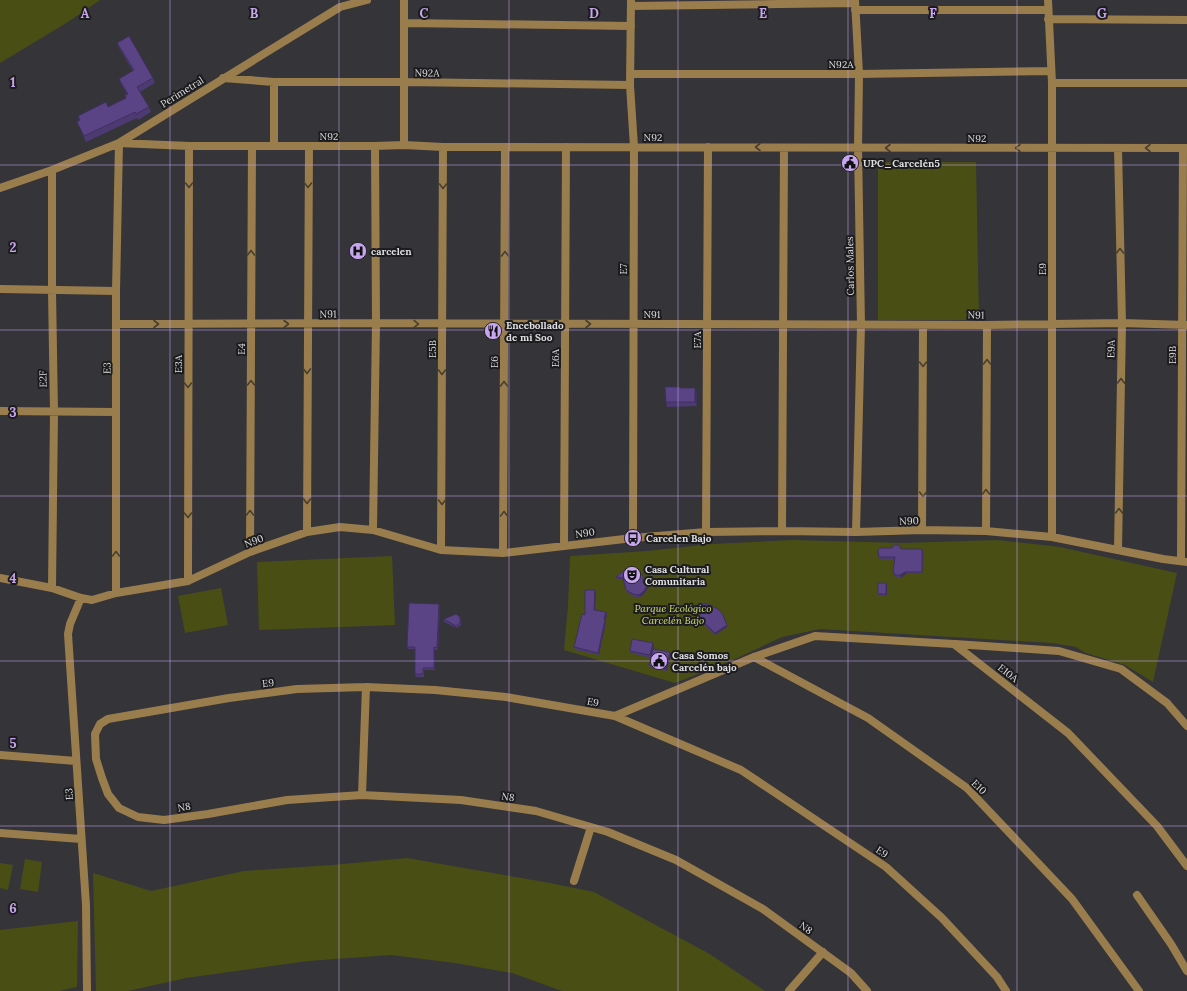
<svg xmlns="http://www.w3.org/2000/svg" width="1187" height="991" font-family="Lora,serif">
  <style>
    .green { fill: #494f14 }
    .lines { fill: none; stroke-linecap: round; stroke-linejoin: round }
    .street { stroke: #9a7d4d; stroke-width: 8 }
    .wall { fill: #4d3a73 }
    .shaded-wall { fill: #3f305e }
    .building { fill: #5a4486; stroke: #3f305e }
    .oneway { stroke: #483e2e }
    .grid { fill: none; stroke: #c7a6ef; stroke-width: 1; stroke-opacity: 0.55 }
    .labels { text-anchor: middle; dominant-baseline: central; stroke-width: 4; stroke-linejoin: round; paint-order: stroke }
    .street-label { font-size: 10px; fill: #dfdee2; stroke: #1c1c1e }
    .poi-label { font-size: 10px; font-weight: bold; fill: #dfdee2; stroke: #1c1c1e; text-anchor: start }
    .park-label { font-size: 10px; font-style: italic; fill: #d2e071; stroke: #1c1c1e }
    .grid-label { font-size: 13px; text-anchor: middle; font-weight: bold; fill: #c7a6ef; stroke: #1c1c1e; stroke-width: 4; stroke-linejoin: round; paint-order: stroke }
  </style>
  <rect width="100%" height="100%" fill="#353439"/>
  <path class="green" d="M0 0H100L68 22 0 63Z
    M878 162H976L979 320H878Z
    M792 540 904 543 997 540 1060 547 1177 573 1153 682 1125 665 1086 653 1076 647 1052 643 820 629 782 637 735 659 675 683 564 650 568 606 570 556 647 551 712 544Z
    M392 556 395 625 259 630 257 562Z
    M221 588 228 625 185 633 178 596Z
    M407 858 550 883 594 892 708 953 765 991H562L512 973 455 963 391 955 308 961 186 978 128 991H96L93 873 151 891 244 871 332 865Z
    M25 859 42 862 38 892 20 889Z
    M0 863 13 865 8 890 0 888Z
    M78 921 77 987 59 991H0V930Z"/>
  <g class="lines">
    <path class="street" d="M404 0V145
      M631 0 630 85 634 147 633 538
      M855 0 859 74 858 148 861 325 856 532
      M1048 0 1052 83V537
      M631 6 855 3
      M855 10H1048
      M1048 19 1187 20
      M405 23 631 26
      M630 74H859L1051 71
      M223 78 274 82H405L630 85
      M1052 83H1187
      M274 146V82
      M52 170V291L54 412 52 588
      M0 188 52 170 119 143 340 7 367 0
      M0 289 116 291
      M117 324 376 323 987 325 1122 323 1187 325
      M0 411 116 412
      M373 530 376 323 375 146
      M922 530 923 325
      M782 531 784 148
      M986 531 987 325
      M307 532 309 146
      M706 532 708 147
      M564 546 566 147
      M441 550 443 147
      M1118 550 1122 323 1118 148
      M250 552 252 146
      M503 553 505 147
      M1181 561 1183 148
      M0 578 52 588 81 598 92 600 116 593 188 581 250 552 307 532 340 527 373 530 441 550 503 553 633 538 706 532 782 531 856 532 922 530 986 531 1052 537 1163 559 1187 562
      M188 581 189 146
      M116 593V291L119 143 189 146H375L404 145 443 147 1187 148
      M81 598 70 624 68 634 86 905 87 991
      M955 644 1059 651 1121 669 1167 703 1187 726
      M754 657 868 718 967 788 1072 899 1139 991
      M615 716 754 657 815 636 954 644 1068 733 1157 826 1187 866
      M0 755 76 761
      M362 795 366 687
      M0 833 81 839
      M574 881 591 827
      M1137 895 1171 944 1187 971
      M789 991 823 952
      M867 991 851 973 763 909 676 860 608 832 536 811 461 800 362 795 287 800 208 814 164 820 138 817 119 808 108 794 102 778 96 759 95 734 100 724 108 719 229 698 297 689 366 687 435 690 506 697 615 716 741 770 886 867 942 918 997 977 1006 991"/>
  </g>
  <path class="wall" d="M117 43 153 78 155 83 140 92 149 107 151 112 138 120 137 118 86 142 77 122 79 120 78 116 108 107 126 98 125 95 127 94 121 84 119 79 133 71 119 48Z
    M680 387V388H695L697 392V406L667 407 666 402Z
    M901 549 923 551 922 574H906L901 578H896L893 571 895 560H880L879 557Z
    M616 577 644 578 643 583 649 586 645 593 640 597H634L627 592 623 580 617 579Z
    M886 583 887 585V596H879L878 594Z
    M595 590 596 593 595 610 606 612 607 615 605 620 606 622 599 655 575 650 574 647 585 615Z
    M439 604 440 607 438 650H435V670H424V677H416L415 674V649H408L407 647Z
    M444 619H461V625L457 628 444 622Z
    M700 619 727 627 715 635 701 622Z
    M653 643 654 646 653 649 671 655 667 671 650 668 649 665 651 658 631 653 630 651Z"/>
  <path class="shaded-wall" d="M695 388 697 392V406L695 402Z
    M922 549 923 551 922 574Z
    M905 572 906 574 901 578 900 575Z
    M649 583V586L645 593 640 597 639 595Z
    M886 583 887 585V596L886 594Z
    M595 590 596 593 595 612 594 610Z
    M439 604 440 607 438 650 437 648Z
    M606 612 607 615 605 622 604 619Z
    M605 620 606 622 599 655 598 653Z
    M727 625V627L715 635V633Z
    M653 643 654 646 651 658 650 655Z
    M434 647 435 650V670L434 668Z
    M670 652 671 655 667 671 666 669Z"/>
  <path class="building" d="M129 36 153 78 137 87 149 107 136 114 135 112 84 136 77 122 80 120 78 116 106 102 108 107 126 98 125 95 128 94 119 79 134 70 117 43Z
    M665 387H680V388H695V402H666Z
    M894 545H899L901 549H922V572H905L900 575H895L893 571 895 557H879L878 550 880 548H892Z
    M630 568 638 570 643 576V583H649L644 591 639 595 633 594 626 590 623 578 616 577 626 569Z
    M878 583H886V594H878Z
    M585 590H595L594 610 606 612 604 619 605 620 598 653 574 647 582 614 585 615Z
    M409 603 439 604 437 648 434 647V668H423V674H415V647H407Z
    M699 604H708L718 609 722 613 727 625 715 633 700 619Z
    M456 614 460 617V623L456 626 444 619Z
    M632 639 653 643 650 655 630 651Z
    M653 649 670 652 666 669 649 665Z"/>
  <defs><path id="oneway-chevron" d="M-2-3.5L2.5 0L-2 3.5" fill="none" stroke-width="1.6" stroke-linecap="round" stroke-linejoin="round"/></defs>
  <g class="oneway">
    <use href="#oneway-chevron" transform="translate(758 147) rotate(-180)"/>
    <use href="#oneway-chevron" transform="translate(888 148) rotate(-180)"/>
    <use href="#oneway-chevron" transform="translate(1018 148) rotate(-180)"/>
    <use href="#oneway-chevron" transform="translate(1148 148) rotate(-180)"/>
    <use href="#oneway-chevron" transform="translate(189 185) rotate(90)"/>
    <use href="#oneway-chevron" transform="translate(308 185) rotate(90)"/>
    <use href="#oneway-chevron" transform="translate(443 186) rotate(90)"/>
    <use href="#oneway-chevron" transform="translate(1120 251) rotate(-91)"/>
    <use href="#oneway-chevron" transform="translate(251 253) rotate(-90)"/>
    <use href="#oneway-chevron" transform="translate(505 254) rotate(-90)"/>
    <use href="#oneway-chevron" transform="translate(156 324)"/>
    <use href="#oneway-chevron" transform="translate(286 324)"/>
    <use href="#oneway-chevron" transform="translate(416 324) rotate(1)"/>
    <use href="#oneway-chevron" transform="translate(588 324)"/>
    <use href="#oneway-chevron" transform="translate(987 362) rotate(-90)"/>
    <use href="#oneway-chevron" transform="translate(923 364) rotate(90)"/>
    <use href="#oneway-chevron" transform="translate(307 371) rotate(90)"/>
    <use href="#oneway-chevron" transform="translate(442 372) rotate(90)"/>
    <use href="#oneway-chevron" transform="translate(1121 381) rotate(-89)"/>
    <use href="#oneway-chevron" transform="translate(251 383) rotate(-90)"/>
    <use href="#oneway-chevron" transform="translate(504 384) rotate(-90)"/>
    <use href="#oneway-chevron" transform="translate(188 385) rotate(90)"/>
    <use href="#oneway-chevron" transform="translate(986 492) rotate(-90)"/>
    <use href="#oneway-chevron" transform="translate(923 494) rotate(90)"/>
    <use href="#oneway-chevron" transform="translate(307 501) rotate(90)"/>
    <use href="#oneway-chevron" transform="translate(442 502) rotate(90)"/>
    <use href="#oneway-chevron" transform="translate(1119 511) rotate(-89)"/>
    <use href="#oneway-chevron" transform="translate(250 513) rotate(-90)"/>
    <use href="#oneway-chevron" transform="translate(504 514) rotate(-90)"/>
    <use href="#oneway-chevron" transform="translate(188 515) rotate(90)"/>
    <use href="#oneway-chevron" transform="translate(116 554) rotate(-90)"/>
  </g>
  <path class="grid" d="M170 0V991M339 0V991M509 0V991M678 0V991M848 0V991M1017 0V991M0 165H1187M0 330H1187M0 496H1187M0 661H1187M0 826H1187"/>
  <defs>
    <symbol id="civic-disc" viewBox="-11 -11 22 22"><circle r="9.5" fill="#c7a6ef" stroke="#1c1c1e"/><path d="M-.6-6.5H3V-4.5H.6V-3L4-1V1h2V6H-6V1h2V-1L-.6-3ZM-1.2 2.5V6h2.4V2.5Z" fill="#111"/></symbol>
    <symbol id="hospital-disc" viewBox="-11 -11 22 22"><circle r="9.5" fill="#c7a6ef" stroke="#1c1c1e"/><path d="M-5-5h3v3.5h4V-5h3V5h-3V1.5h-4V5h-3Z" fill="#111"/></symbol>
    <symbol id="restaurant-disc" viewBox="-11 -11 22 22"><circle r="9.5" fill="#c7a6ef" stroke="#1c1c1e"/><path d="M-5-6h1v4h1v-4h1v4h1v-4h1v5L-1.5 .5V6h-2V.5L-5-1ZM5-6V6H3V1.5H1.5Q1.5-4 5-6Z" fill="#111"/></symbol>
    <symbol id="bus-disc" viewBox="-11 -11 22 22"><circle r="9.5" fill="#c7a6ef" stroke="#1c1c1e"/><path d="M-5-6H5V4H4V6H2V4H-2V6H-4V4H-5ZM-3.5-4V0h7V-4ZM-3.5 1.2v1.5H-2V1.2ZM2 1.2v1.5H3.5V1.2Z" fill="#111"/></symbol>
    <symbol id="theatre-disc" viewBox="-11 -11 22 22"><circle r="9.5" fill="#c7a6ef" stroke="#1c1c1e"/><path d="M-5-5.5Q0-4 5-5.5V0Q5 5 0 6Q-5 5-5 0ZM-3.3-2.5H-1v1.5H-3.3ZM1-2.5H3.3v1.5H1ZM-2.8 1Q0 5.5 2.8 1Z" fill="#111"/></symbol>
  </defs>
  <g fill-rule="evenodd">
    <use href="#civic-disc" x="840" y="153" width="20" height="20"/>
    <use href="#hospital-disc" x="348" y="241" width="20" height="20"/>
    <use href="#restaurant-disc" x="483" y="321" width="20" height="20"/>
    <use href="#bus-disc" x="623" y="528" width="20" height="20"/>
    <use href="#theatre-disc" x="622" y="565" width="20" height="20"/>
    <use href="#civic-disc" x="649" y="651" width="20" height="20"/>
  </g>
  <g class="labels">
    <g class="street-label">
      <text x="841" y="64">N92A</text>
      <text transform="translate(427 73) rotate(1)">N92A</text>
      <text transform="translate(182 92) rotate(-32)">Perimetral</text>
      <text x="329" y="136">N92</text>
      <text x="653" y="137">N92</text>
      <text x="977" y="138">N92</text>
      <text transform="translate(850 266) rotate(-91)">Carlos Males</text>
      <text transform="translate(623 269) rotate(-90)">E7</text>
      <text transform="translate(1042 269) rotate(-90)">E9</text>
      <text transform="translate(328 314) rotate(-1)">N91</text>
      <text x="652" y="314">N91</text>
      <text transform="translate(976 315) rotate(1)">N91</text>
      <text transform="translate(697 340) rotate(-90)">E7A</text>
      <text transform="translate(241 349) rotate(-90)">E4</text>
      <text transform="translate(432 349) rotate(-90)">E5B</text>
      <text transform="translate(1111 349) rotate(-89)">E9A</text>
      <text transform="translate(1172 355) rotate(-90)">E9B</text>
      <text transform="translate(555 358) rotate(-90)">E6A</text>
      <text transform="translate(494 362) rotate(-90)">E6</text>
      <text transform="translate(178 364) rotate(-90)">E3A</text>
      <text transform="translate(107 368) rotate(-89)">E3</text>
      <text transform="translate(43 379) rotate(-91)">E2F</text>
      <text transform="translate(909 521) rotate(-2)">N90</text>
      <text transform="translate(585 533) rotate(-7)">N90</text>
      <text transform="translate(254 541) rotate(-21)">N90</text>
      <text transform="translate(1008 673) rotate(38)">E10A</text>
      <text transform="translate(268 683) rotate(-7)">E9</text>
      <text transform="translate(593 702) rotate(10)">E9</text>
      <text transform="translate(979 787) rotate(44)">E10</text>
      <text transform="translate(69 794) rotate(-94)">E3</text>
      <text transform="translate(508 797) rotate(8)">N8</text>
      <text transform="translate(184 807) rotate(-8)">N8</text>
      <text transform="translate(882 852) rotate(34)">E9</text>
      <text transform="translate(806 928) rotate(35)">N8</text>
    </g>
    <g class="poi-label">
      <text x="863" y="163">UPC_Carcelén5</text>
      <text x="371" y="251">carcelen</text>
      <text x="506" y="325">Encebollado<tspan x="506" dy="12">de mi Soo</tspan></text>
      <text x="646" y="538">Carcelen Bajo</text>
      <text x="645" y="569">Casa Cultural<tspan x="645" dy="12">Comunitaria</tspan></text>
      <text x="672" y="655">Casa Somos<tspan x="672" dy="12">Carcelén bajo</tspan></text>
    </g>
    <g class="park-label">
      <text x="673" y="608">Parque Ecológico<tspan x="673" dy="12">Carcelén Bajo</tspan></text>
    </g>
  </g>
  <g class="grid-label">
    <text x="85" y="18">A</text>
    <text x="254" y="18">B</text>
    <text x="424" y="18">C</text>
    <text x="594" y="18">D</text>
    <text x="763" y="18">E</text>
    <text x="933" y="18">F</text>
    <text x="1102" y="18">G</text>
    <text x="13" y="87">1</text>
    <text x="13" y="252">2</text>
    <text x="13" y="417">3</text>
    <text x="13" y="583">4</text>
    <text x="13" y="748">5</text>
    <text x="13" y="913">6</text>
  </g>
</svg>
